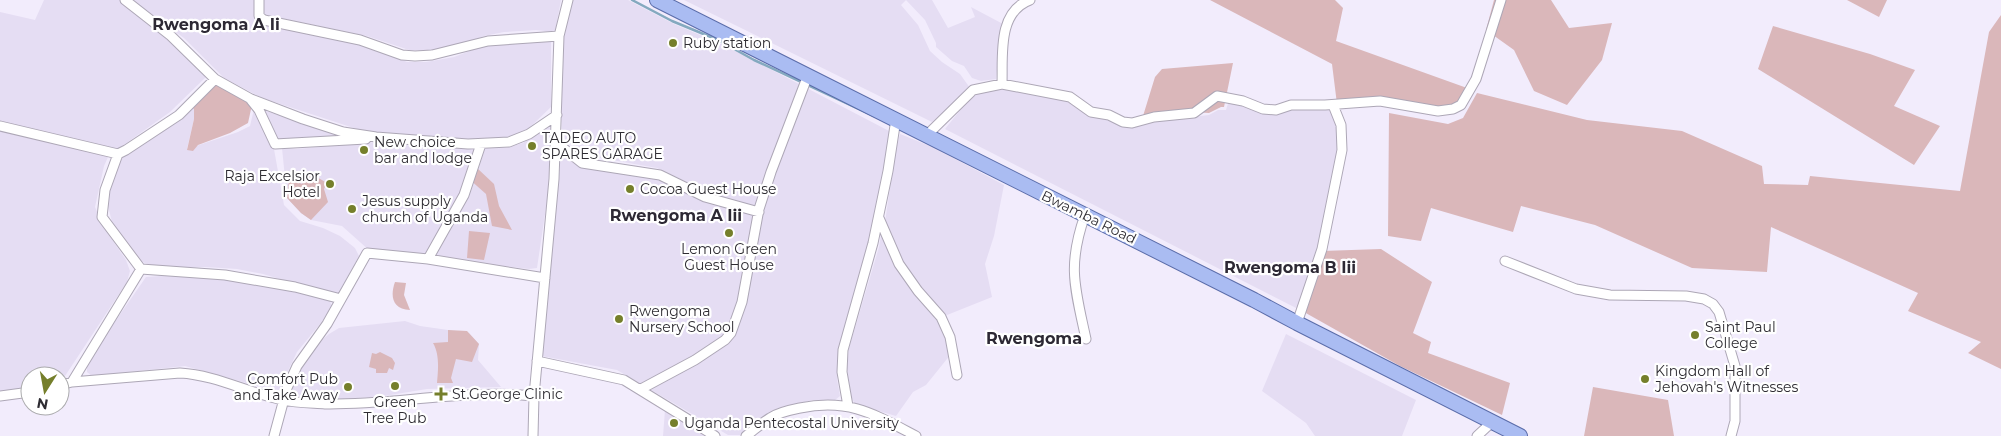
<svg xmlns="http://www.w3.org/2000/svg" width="2001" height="436" font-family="Montserrat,sans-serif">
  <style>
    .built { fill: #e5ddf3 }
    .green { fill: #dab7ba }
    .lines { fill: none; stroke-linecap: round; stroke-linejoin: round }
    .stream { stroke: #84a9bf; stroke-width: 2.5 }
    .minor-casing { stroke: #ada7b6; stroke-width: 11 }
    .primary-casing { stroke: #5a6ca9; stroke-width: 16 }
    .minor { stroke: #fff; stroke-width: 9 }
    .primary { stroke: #aabcf2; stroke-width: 14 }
    .poi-dot { fill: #757f2b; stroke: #fff; stroke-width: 2 }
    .labels { text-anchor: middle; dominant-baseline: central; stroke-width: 4.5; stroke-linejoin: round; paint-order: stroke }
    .poi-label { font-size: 14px; fill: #2e2c32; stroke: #fff; text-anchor: start }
    .street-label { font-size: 14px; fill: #2e2c32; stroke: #fff }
    .quarter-label { font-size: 16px; font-weight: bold; fill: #2d2934; stroke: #fff }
  </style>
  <rect width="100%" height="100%" fill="#f2ecfc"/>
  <path class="built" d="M44 0H123L171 37 206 77 170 112 118 149 0 123V12L35 20Z
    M130 0H257L255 21 364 44 407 62H426L454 57 480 47 535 40 551 41V107L526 131 505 138 471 139 363 131 262 98 224 78 184 38Z
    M263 0H561L555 32 536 30 504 32 484 36 452 48 428 51 409 50 367 36 260 14Z
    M572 0H628L674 24 726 46 891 132 870 247 864 262 840 344 837 379 840 396 835 400H812L772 411 741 435H728L617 370 536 355 547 296 560 169V144L568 146 583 157 612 164 639 166 678 180 702 193 755 210 713 195 657 168 589 156 577 149 565 139 562 129 561 47Z
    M684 0H906L901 5 918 25 930 51 942 62 960 74 970 88 968 92 932 122Z
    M906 0H932L948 28 975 17 971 7 1003 24 996 79 981 81 972 78 964 66 952 61 936 47V43L925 20Z
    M999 87 1069 100 1108 117 1123 125 1209 115 1218 110H1226L1230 97 1269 108 1334 107 1342 150 1304 312 945 129 975 92Z
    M189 105 194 109V119L187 149 238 132 250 126 255 105 272 138 284 205 300 221 323 228 340 236 355 248 359 256 337 296 263 274 237 269 206 267H157L142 262 129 248 112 222 108 206 112 170 122 154Z
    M263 110 339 134 350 135 297 141 277 139Z
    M549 126 551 133 548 194 537 268 529 269 370 251 342 226 311 220 301 213 287 198 282 148 297 149 377 142 448 149 506 148 523 143 541 130Z
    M0 129 109 155 104 166 95 207 103 226 126 260 130 271 127 282 65 376 60 379V376H30V388L0 392Z
    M900 134 935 148 1004 185 994 236 985 264 992 297 942 317 955 349 926 385 913 392 896 416 855 404 850 395 847 368 849 348 879 247 882 228 903 263 885 222 895 153Z
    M160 276H196L238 280 329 299 332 306 320 324 297 352 278 392 185 366 92 376 87 372V362L146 277Z
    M405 321 420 326 469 333 479 344 478 360 501 387 427 389 384 396 344 399 315 398 289 394 298 368 317 344 329 334 339 328Z
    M1286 334 1416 400 1402 436H1315L1306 423 1262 391Z
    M665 410 704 436H663Z"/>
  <path class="green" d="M1210 0H1335L1343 8 1336 41 1467 88 1455 109 1386 105 1337 104 1332 64Z
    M1494 0H1551L1569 28 1612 23 1602 60 1567 105 1534 91 1514 50 1486 30Z
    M1847 0H1887L1879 17Z
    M2001 15V369L1968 353 1981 342 1908 311 1918 293 1771 227 1767 272 1692 268 1595 225 1521 206 1513 232 1431 208 1421 241 1388 236 1389 113 1448 124 1463 118 1477 93 1587 120 1682 131 1762 166 1764 184 1808 185 1810 176 1960 191 1989 32Z
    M1773 26 1870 54 1915 70 1894 106 1940 126 1914 165 1758 69Z
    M1233 63 1224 107H1221L1209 113 1174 111 1143 116 1155 77 1162 69Z
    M211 77 253 100 248 123 230 133 198 145 193 151 187 150 194 119V109L185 102Z
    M477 168 494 184 499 206 512 230 492 226 486 194 468 178Z
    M310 173 327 183 324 189 328 202 311 220 301 213 287 198 289 179 302 184Z
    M469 231 490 233 484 260 467 258Z
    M1381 249 1432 282 1413 333 1431 342 1428 353 1510 383 1502 415 1400 366 1304 312 1322 251Z
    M395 282 406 283 404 295 410 310C392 309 390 296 395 282Z
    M448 330 467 331 479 344 472 362 456 359 451 378 453 383H437C438 370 440 355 433 343L448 342Z
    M380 352 392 358 395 363 393 370 389 368 387 373H376V369L369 367 372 353 376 354Z
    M1593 387 1668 400 1674 436H1584Z"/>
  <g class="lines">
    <path class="stream" d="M632 0 672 21 718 40 754 60 874 116"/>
    <defs>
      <path id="minor" d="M125 0 171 36 215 79 251 99 303 119 343 132 376 137 468 144 509 142 529 134 557 115
        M259 0V16L264 20 360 40 402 55 415 56 432 55 488 41 559 36
        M1002 84C1003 56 997 12 1030 0
        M251 100 259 110 275 144 366 139
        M0 126 118 154
        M926 136 973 90 1002 84 1070 97 1091 112 1109 115 1123 122 1132 123 1154 117 1194 113 1217 96 1243 101 1263 109 1276 110 1291 105H1325L1380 101 1438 111 1453 109 1461 105 1476 79 1501 0
        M556 137 562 147 582 163 660 175 705 197 759 212
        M1085 215C1067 266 1075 288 1086 339
        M879 218 899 264 918 291 941 317 950 337 957 375
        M428 259 464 195 481 144
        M1505 261 1576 289 1610 295 1686 296 1704 299 1713 304 1719 312 1735 366V421L1731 436
        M141 269 225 275 295 287 341 299
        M1297 323 1322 249 1342 150 1341 125 1333 105
        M537 361 624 380 715 436
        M72 382 141 269 102 217 105 190 118 154 126 150 179 115 215 79
        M60 385 72 382 180 373C216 375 248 393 283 400 296 403 311 403 325 404 395 405 463 389 534 396
        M641 389 695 360 725 340 731 333 742 302 759 209 771 172 808 75
        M0 396 30 392
        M848 406 842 372 843 350 873 243 888 171 896 119
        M274 436 287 388 297 366 327 324 367 253 428 259 545 278
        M533 436 534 396 554 179 559 36 568 0
        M746 436C754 430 762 423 770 418 779 412 790 410 800 408 849 398 874 414 916 436
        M1477 436 1491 423"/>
      <path id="primary" d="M657 0 1254 300 1297 323 1520 436"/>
    </defs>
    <use href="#minor" class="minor-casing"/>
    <use href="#primary" class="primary-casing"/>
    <use href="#minor" class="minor"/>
    <use href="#primary" class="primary"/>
  </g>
  <g class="poi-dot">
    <circle cx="673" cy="43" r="5"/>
    <circle cx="532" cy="146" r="5"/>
    <circle cx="364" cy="150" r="5"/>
    <circle cx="330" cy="184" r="5"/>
    <circle cx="630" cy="189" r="5"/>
    <circle cx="352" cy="209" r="5"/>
    <circle cx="729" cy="233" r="5"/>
    <circle cx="619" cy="319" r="5"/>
    <circle cx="1695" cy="335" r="5"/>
    <circle cx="1645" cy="379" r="5"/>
    <circle cx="395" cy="386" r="5"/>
    <circle cx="348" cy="387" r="5"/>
    <path d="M438.5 386.5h5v5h5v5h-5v5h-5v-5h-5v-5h5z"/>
    <circle cx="674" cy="423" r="5"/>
  </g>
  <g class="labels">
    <g class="poi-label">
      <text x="683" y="43">Ruby station</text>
      <text x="542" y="138">TADEO AUTO<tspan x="542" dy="16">SPARES GARAGE</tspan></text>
      <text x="374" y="142">New choice<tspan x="374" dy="16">bar and lodge</tspan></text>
      <text x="320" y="176" text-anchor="end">Raja Excelsior<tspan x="320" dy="16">Hotel</tspan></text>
      <text x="640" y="189">Cocoa Guest House</text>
      <text x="362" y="201">Jesus supply<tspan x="362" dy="16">church of Uganda</tspan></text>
      <text x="729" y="249" text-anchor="middle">Lemon Green<tspan x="729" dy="16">Guest House</tspan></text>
      <text x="629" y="311">Rwengoma<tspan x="629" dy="16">Nursery School</tspan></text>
      <text x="1705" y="327">Saint Paul<tspan x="1705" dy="16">College</tspan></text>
      <text x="1655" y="371">Kingdom Hall of<tspan x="1655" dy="16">Jehovah's Witnesses</tspan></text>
      <text x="338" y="379" text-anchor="end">Comfort Pub<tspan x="338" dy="16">and Take Away</tspan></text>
      <text x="452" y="394">St.George Clinic</text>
      <text x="395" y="402" text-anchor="middle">Green<tspan x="395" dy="16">Tree Pub</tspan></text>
      <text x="684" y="423">Uganda Pentecostal University</text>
    </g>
    <g class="street-label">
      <text transform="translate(1089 217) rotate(26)">Bwamba Road</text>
    </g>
    <g class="quarter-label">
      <text x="216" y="24">Rwengoma A Ii</text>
      <text x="676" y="215">Rwengoma A Iii</text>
      <text x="1290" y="267">Rwengoma B Iii</text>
      <text x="1034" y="338">Rwengoma</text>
    </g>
  </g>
  <g transform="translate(45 391) rotate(191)"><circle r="24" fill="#ffffff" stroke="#ababad"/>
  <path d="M0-4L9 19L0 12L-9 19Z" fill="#757f2b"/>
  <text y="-8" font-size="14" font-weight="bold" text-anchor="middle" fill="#2e2c32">N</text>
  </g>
</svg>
